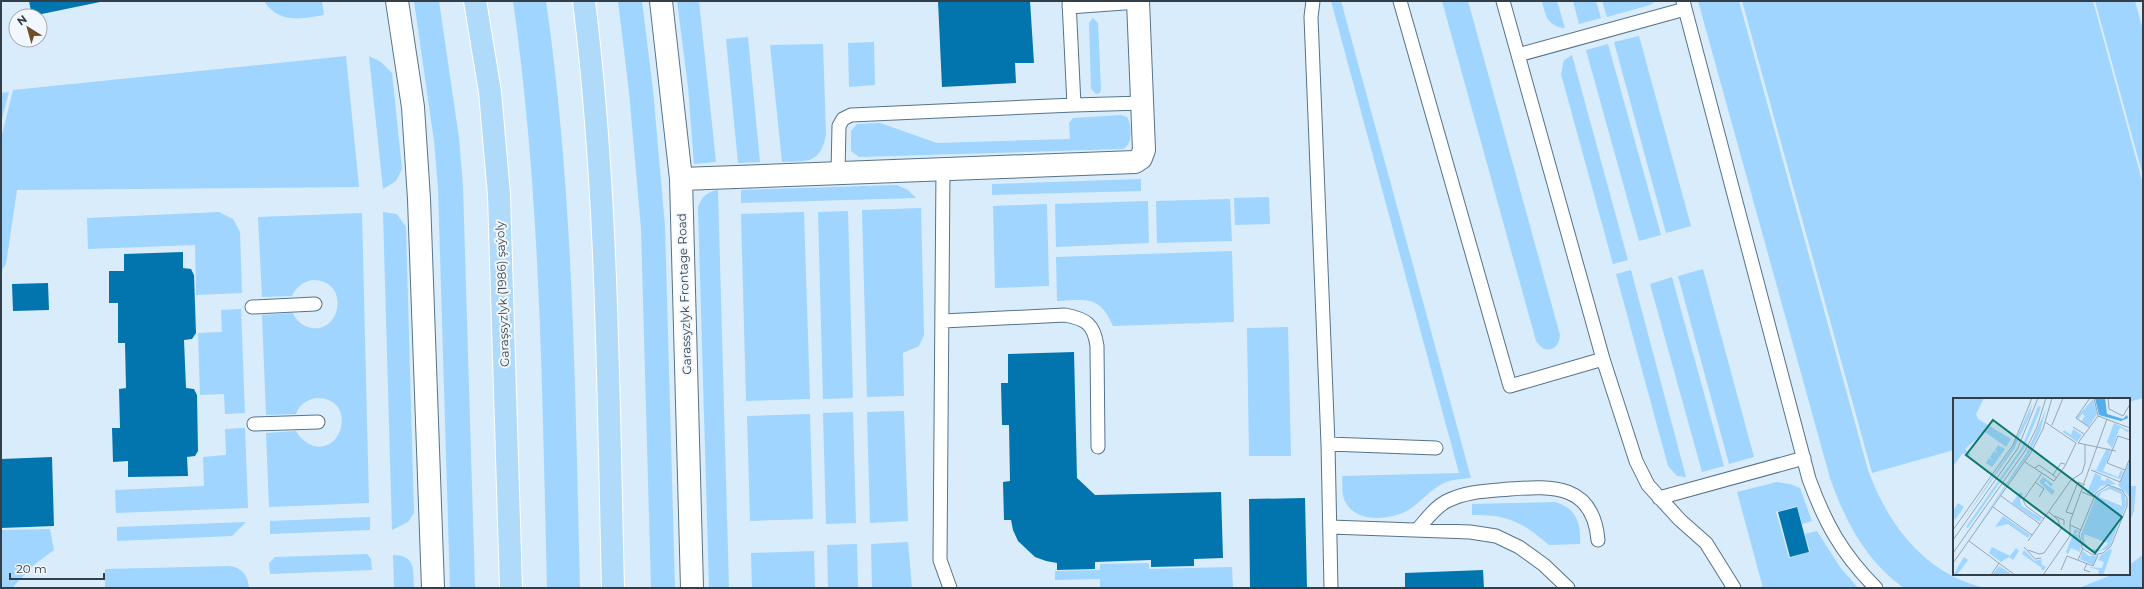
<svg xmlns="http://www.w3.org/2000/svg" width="2144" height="589" font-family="Montserrat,sans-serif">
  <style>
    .green { fill: #9fd5fe }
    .building { fill: #0275af }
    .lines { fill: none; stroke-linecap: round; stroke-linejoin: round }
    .service-casing { stroke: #567389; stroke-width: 15 }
    .minor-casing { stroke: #567389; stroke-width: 24 }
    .primary-casing { stroke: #fff; stroke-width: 24 }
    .service { stroke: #fff; stroke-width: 13 }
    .minor { stroke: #fff; stroke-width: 22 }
    .primary { stroke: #b0daf9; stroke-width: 22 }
    .labels { text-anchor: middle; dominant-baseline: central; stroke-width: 4; stroke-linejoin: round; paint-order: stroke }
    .street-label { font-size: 12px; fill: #323e48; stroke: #f1f7fc }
    .inset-road { fill: none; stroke: #96a6b3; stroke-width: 1 }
    .view { fill: #0f766e; fill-opacity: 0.15; stroke: #0f766e; stroke-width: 2 }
    .inset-edge { fill: none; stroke: #323e48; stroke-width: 2 }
  </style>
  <rect width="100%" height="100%" fill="#d9ecfb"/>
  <path class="green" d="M264 1H322L324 15C301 19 279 24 264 1Z
    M414 1H439L459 138 463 186 475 588H450L438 188 434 141Z
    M513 1H546C574 195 575 392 580 588H547C542 392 541 196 513 1Z
    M618 1H642L653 90 665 226 675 588H651L641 228 629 92Z
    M677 1H699L716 162 694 164 688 87Z
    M1331 1H1341L1471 478C1462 479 1452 479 1444 483 1431 489 1422 501 1410 509 1392 520 1358 524 1346 503 1341 496 1343 484 1342 476L1459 473Z
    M1442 1H1468L1560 335C1559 351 1545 355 1536 341Z
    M1542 1H1557L1565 28C1548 27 1545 15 1542 1Z
    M1573 1H1596L1601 18 1579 24Z
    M1602 1H1656L1650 5 1607 17Z
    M1698 1H1739L1868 470C1888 525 1925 574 1985 588H1904C1866 561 1845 521 1830 478Z
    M1742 1H2093L2143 184V398L2129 402V399H1954V450L1872 473Z
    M2095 1H2135L2143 30V176Z
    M1093 18 1098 23 1101 89 1100 93 1096 94 1091 89 1089 23Z
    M1639 36 1691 226 1666 233 1614 42Z
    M748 37 760 162 738 163 726 39Z
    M874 42 875 85 849 87 848 43Z
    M823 44 826 134C821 164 807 161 782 162L770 45Z
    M1608 44 1661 235 1639 241 1586 50Z
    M1572 55 1628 260 1613 264 1561 74 1564 60Z
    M346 56 359 187 17 190 6 264 1 271V139L13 90Z
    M369 56 381 62 392 73 402 169 396 181 383 189Z
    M9 92 1 123V93Z
    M1121 115 1127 117C1132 125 1133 145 1123 149L859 157 851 151V131L857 124 880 123 937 143 1070 139 1069 123 1073 118Z
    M1141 179V191L992 195V184Z
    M897 185 908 190 916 198 741 203V190Z
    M718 190 729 588H709L698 207C702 196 707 192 718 190Z
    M1269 197 1270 224 1235 225 1234 198Z
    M1230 199 1232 241 1157 243 1156 201Z
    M1148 201 1149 243 1056 247 1055 204Z
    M1047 204 1049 286 995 288 993 206Z
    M921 208 924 335 919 346 903 353 904 396 867 397 862 210Z
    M848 211 853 398 823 399 818 212Z
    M219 212 233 219 240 232 242 293 196 295 195 245 88 249 87 218Z
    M383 212 397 214 406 227 414 513 408 522 392 530Z
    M804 212 810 399 746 401 741 214Z
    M362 213 369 503 269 507 266 433 296 431C299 437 304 441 309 444 342 460 359 398 317 398 307 399 299 405 296 414L266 415 262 315 293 313C295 319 300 323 305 326 340 341 353 280 313 280 304 281 296 287 292 296L262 297 258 217Z
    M1232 251 1234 322 1113 326C1099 295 1088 300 1057 301L1056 257Z
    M1703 269 1754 457 1729 464 1678 276Z
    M1631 270 1686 477 1677 476 1668 466 1616 274Z
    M1672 277 1724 466 1702 472 1650 284Z
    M241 309 245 413 225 414 224 394 200 395 198 333 222 332 221 310Z
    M1288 327 1291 456H1249L1247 328Z
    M904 411 908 521 870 523 867 412Z
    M853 412 856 523 826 524 823 413Z
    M810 414 813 519 750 521 747 416Z
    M245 428 248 508 116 513 115 490 204 486 203 457 226 455 225 429Z
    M1777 482 1790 484 1800 488 1812 521 1802 524 1797 506 1776 512 1789 558 1810 552 1805 534 1817 531 1840 567 1858 588H1763L1737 492Z
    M2129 486H2136L2134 511 2129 523Z
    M1555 502C1577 508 1581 524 1580 544L1549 545C1523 522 1506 514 1472 515V504Z
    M370 517V530L270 534V521Z
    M246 522 232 536 117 541V527Z
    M50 529 54 550 35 564 12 588H1V530Z
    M908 542 912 588H872L871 544Z
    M857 544 858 588H828L827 545Z
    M814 551 815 588H752L751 553Z
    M367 554 371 559 372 570 270 574 269 563 275 557Z
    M393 555C416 555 413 570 414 588H394Z
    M2143 555V588H2079L2114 574H2129V565Z
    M1149 563V569L1232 567 1233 588H1100V579L1055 580V571L1100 570V564Z
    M229 566C241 567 248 575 249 588H105V569Z"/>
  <path class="building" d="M29 1H100V2L32 16Z
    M938 1H1030L1034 63H1015L1016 83 942 87Z
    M183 252V268L191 269 194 275 196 333 192 339 184 340 186 388 194 389 197 395 198 451 195 456 187 457 188 476 128 477V461L113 462 112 428H120L119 389 126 388 125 343H118V303H109V271H124V254Z
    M48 283 49 310 13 311 12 284Z
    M1074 352 1077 478 1095 495 1221 492 1223 558 1194 559V566L1151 567V560L1122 561 1095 562V569L1057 570V563L1046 561 1035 557 1018 541 1013 530 1011 520H1004L1003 482 1010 481 1009 425H1002L1001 383H1008V354Z
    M52 457 54 526 1 528V459Z
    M1305 498 1307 588H1250L1249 499Z
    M1797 507 1809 552 1790 557 1778 512Z
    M1483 570 1484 588H1405V573Z"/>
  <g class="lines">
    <defs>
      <path id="service" d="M1069 1 1074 105 1143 103
        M1313 1 1311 17 1328 444 1331 588
        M1400 1 1510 386 1603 359
        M1503 1 1603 359 1636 461 1648 485 1680 520 1706 543 1734 588
        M1683 1 1809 479C1825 523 1842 554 1876 588
        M1069 7 1138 2
        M1518 55 1685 9
        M943 169 940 560 950 588
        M838 173 839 126 843 119 851 115 1074 105
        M252 307 315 304
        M943 321 1065 315C1086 319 1094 324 1097 346L1098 447
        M254 424 318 422
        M1328 444 1436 448
        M1659 498 1804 458
        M1330 527 1470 532 1496 536 1519 547 1544 565 1568 588
        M1417 530C1426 520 1435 507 1447 501 1467 491 1488 491 1510 489 1553 486 1593 484 1598 540"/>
      <path id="minor" d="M397 1 413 107 419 199 433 588
        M661 1 681 179 692 588
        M681 179 1135 162 1141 158 1144 150 1138 1"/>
      <path id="primary" d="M475 1 490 92 499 195 511 588
        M584 1C608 196 608 392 613 588"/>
    </defs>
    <use href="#service" class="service-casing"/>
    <use href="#minor" class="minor-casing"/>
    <use href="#primary" class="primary-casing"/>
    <use href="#service" class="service"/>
    <use href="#minor" class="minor"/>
    <use href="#primary" class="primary"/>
  </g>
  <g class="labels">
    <g class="street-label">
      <text transform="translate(502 294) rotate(-92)">Garaşsyzlyk (1986) şaýoly</text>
      <text transform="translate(684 294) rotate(-92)">Garassyzlyk Frontage Road</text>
    </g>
  </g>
  <g transform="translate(1953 398)">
    <rect width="177" height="177" fill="#d9ecfb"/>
    <path d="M0 0H31L23 16 25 21 58 41 53 49 32 34 12 51 18 57 13 58 10 55 0 68ZM140 1 144 16 136 28 128 24 132 18 129 16 125 22 124 19ZM79 6 77 17 61 51 8 126 59 50ZM85 8 88 9 84 20 71 50 15 130 13 129 69 49ZM93 11 87 34 75 57 21 134 73 56ZM161 25 177 33 174 34 167 29 159 50 154 44ZM120 31 129 37 124 44 110 34 111 32 118 37ZM45 47 52 51 39 69 33 65 36 60 41 63 37 59 41 53 46 56 42 52ZM154 50 158 52 153 66 170 73 167 81 141 72 145 71 144 70ZM153 66 168 72 165 79 150 73ZM177 63V99L165 87ZM142 75 148 78V82L152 83 154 80 163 86 148 88 140 97 134 95ZM90 79 100 86 98 89 93 83 91 85 102 93 99 97 86 84ZM157 88 168 92 172 98 173 107 156 150 141 155 129 148 128 136 144 96ZM157 91 168 96 169 108 146 99 149 94ZM131 136 155 145 154 147 148 152 137 151 131 144ZM67 94 70 96 67 102 69 108 88 120V123H85L59 105ZM5 105 11 109 2 122 0 113ZM50 118 77 137 75 140 55 126 42 129ZM122 131 126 133 122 137H125L128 150 127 154 118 150 115 156 113 154ZM39 149 57 158 63 150 66 153 60 162 56 159 48 164 36 155ZM157 151 159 152 150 177H145L146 172 135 169 149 170 151 164 145 162 147 158ZM71 152 82 163 89 161 88 166 93 169 91 172H88L89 170 69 156ZM130 153 136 158H144L140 167 127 161ZM11 159 15 162 4 177H0ZM46 168 57 175V177H39Z" fill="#9fd5fe" fill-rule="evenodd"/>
    <path d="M142 0H152L154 16 170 21 174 17 175 20 168 23 146 17Z" fill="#53aeeb"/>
    <path class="inset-road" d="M155 0 156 11 170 18 177 6M145 18 177 30M99 27 110 0M120 29 131 36M136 29 123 20 137 0M177 42 165 38 154 65 172 72 177 60M125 45 145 18 141 0M125 45 163 53M72 64 101 83 112 68 123 45 92 24M82 70 86 67 100 77M138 72 167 84 172 72M89 75 70 102 73 108 91 121M104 80 100 77 108 65 112 66M82 84 91 91 86 99M155 87 169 92 174 100V108L158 148 150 155 140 157 129 150 126 136 143 95ZM129 94 141 99M48 98 87 126M40 109 79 137M120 116 113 114 125 84 132 87M101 118 111 122V127M117 127 128 132M0 132 60 47 79 0M0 142 65 50 85 0M16 143 62 177M75 143 118 82 129 75 132 65V46M71 149 82 161 88 160M75 152 86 156 91 155 108 131 105 122 96 114M0 155 72 53 84 29 93 0M125 162 130 150M0 165 77 56 90 31 99 0M134 165 131 172 137 174M108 172 114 158 140 168 145 157M38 177 46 165M90 177 117 138V124L154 21"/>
    <path class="view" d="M40 22 169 119 142 155 13 57Z"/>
    <rect width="177" height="177" class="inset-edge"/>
  </g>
  <rect width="2144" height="589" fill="none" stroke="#323e48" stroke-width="4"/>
  <g transform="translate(28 28) rotate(323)"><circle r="19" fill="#f1f7fc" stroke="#a5adb4"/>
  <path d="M0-3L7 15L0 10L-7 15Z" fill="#734d2a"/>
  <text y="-6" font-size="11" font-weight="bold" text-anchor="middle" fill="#323e48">N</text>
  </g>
  <path d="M10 573v6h94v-6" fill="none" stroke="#323e48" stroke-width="2"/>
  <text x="16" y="573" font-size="12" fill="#323e48" stroke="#f1f7fc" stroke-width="3" paint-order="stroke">20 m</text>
</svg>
